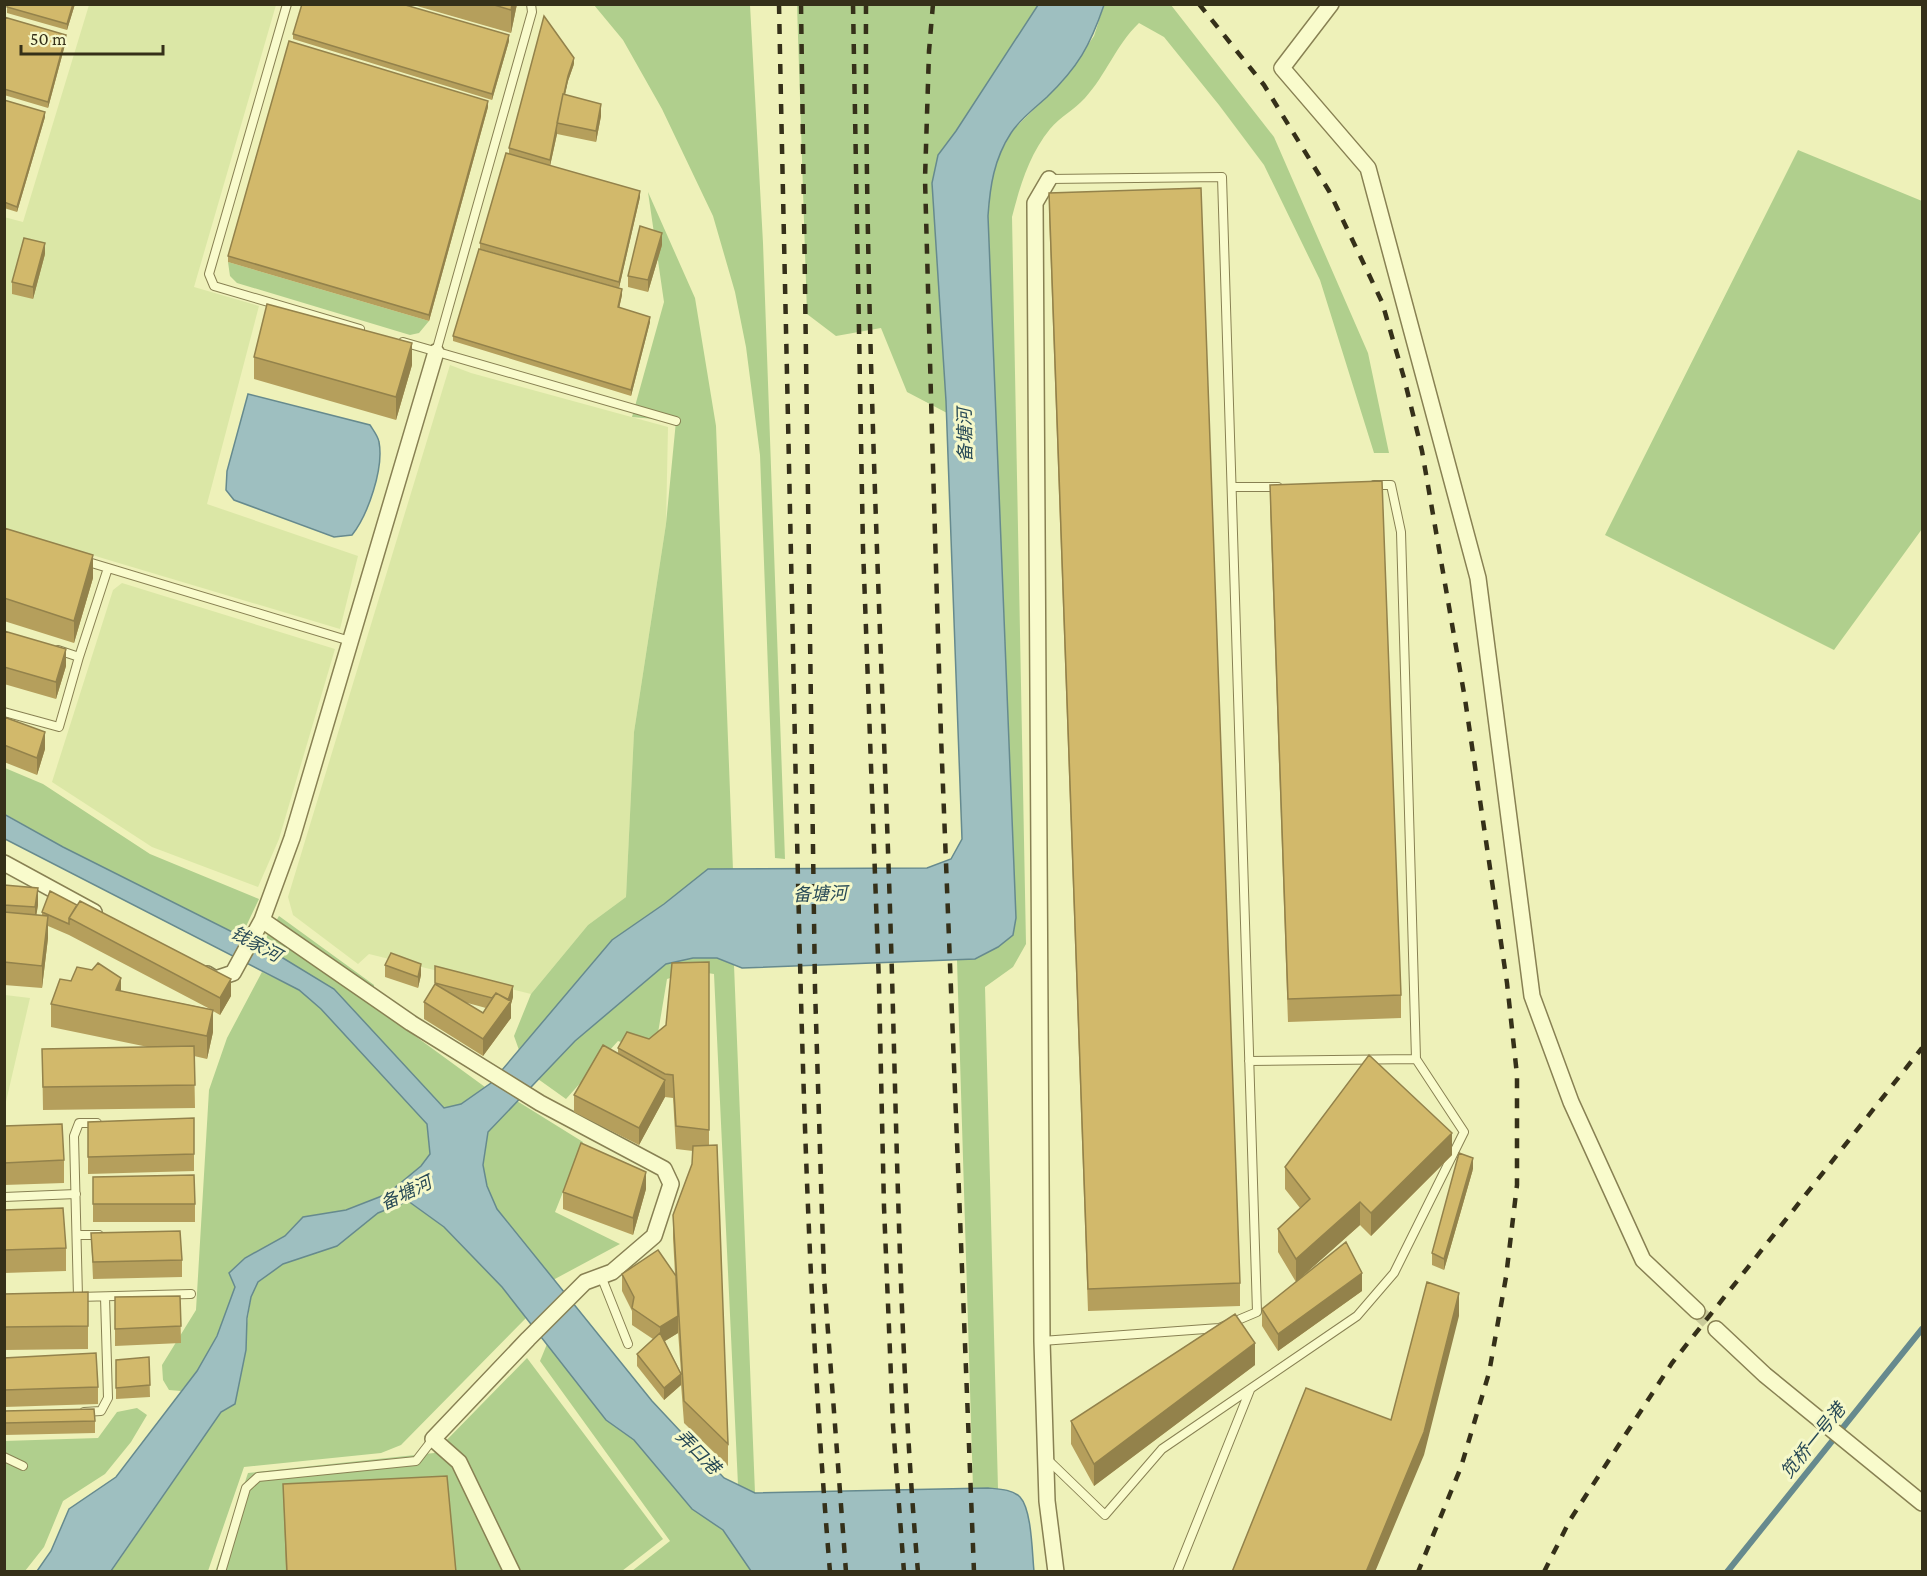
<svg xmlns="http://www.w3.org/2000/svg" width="1927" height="1576" font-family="'Crimson Pro','Noto Sans SC',serif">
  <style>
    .farmland { fill: #dbe7a6 }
    .green { fill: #b0cf8d }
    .water { fill: #9ebfc0; stroke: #668a8e; stroke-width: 1.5 }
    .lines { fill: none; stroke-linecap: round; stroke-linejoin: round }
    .stream { stroke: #668a8e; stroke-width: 6 }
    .street-tunnel { stroke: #c9ca99; stroke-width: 15; stroke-dasharray: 15 8; stroke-linecap: butt }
    .lane-casing { stroke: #888153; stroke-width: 10 }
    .street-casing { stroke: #888153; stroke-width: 18 }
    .lane { stroke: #f9fbcc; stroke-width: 8 }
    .street { stroke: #f9fbcc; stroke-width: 15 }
    .rail { stroke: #353019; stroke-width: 4.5; stroke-dasharray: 10 10; stroke-linecap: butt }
    .wall { fill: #b59f5c; fill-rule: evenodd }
    .shaded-wall { fill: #93824b }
    .building { fill: #d2b96b; stroke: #93824b; stroke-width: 1.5 }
    .labels { text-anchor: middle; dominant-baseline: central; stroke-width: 6; stroke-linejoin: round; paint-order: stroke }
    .water-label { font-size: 18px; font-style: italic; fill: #274956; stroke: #f5f8c9 }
  </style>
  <rect width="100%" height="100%" fill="#eef1b9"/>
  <path class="farmland" d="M89 5H276L194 287 259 306 207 504 358 556 340 629 5 529 4 217 23 222Z
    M450 365 471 373 668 427 666 524 634 732 626 897 588 925 531 994 369 954 358 964 293 915 288 897Z
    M122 583 335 649 279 839 258 887 152 847 52 782 113 590Z
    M5 995 30 998 5 1106 4 995Z"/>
  <path class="green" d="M594 5H750L763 243 785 859 775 858 760 455 746 347 735 292 713 216 662 109 623 40Z
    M797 5H1038L956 131 938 155 932 183 947 413 907 392 881 328 836 336 807 314Z
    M1104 5H1171L1274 137 1368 353 1389 453H1374L1320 280 1264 165 1219 105 1164 37 1139 23C1116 45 1106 75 1085 98 1074 110 1060 117 1050 129 1029 155 1020 186 1012 217L1026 944 1013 967 985 987 998 1489 973 1488 957 960 975 959 998 947 1013 935 1016 918 988 216 990 185 997 160 1012 131 1063 81 1094 36Z
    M1798 150 1922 201V529L1834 650 1605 535Z
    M648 192 695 298 716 426 733 870H708L664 904 612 940 519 1050 514 1036 531 994 588 925 626 897 634 732 666 524 676 421 632 417 664 302Z
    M228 262 429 321 419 333 410 335 237 283 230 276Z
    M5 768 43 784 150 854 259 899 241 937 63 847 5 814Z
    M279 916 374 985V1006L485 1087 461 1104 444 1108 334 989 261 946Z
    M693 958H717L734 965 755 1493 738 1485 714 974 694 971 667 979 657 1039 646 1051 618 1041 566 1099 538 1079 575 1041 666 964Z
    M262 972 299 990 321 1009 427 1124 430 1154 421 1166 387 1194 346 1210 303 1217 285 1236 245 1258 229 1273 235 1287 217 1336 197 1371 181 1391 169 1390 163 1380 162 1365 196 1310 209 1090 227 1038Z
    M517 1101 583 1142 555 1212 620 1244 553 1280 497 1209 487 1186 483 1165 488 1132Z
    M408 1201 444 1227 502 1287 526 1318 401 1445 381 1453 244 1467 208 1571 111 1572 221 1412 235 1404 251 1297 258 1282 283 1264 337 1246 378 1213Z
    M547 1344 606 1420 634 1440 692 1509 723 1530 751 1571H632L670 1541 540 1361Z
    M527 1358 663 1539 622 1571 215 1572 248 1473 434 1453Z
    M137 1408 147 1415 131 1442 105 1474 63 1501 44 1547 25 1571H5L4 1441 98 1438 117 1412Z"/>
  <path class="water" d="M1038 5H1104C1090 46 1078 67 1047 97 1035 108 1019 120 1011 133 994 159 990 186 988 216L1016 918 1013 935 998 947 975 959 742 968 717 958H693L666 964 575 1041 488 1132 483 1165 487 1186 497 1209 652 1401 724 1478 755 1493 988 1488C998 1489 1012 1489 1020 1497 1032 1510 1032 1553 1034 1571H751L723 1530 692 1509 634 1440 606 1420 502 1287 444 1227 408 1201 378 1213 337 1246 283 1264 258 1282 251 1297 247 1318 246 1350 235 1404 221 1412 111 1571H37L51 1551 69 1509 116 1477 197 1371 217 1336 235 1287 229 1273 245 1258 285 1236 303 1217 346 1210 387 1194 421 1166 430 1154 427 1124 321 1009 299 990 5 839 4 814 63 847 278 955 334 989 444 1108 461 1104 491 1083 612 940 664 904 708 869 927 868 951 859 962 839 946 401 932 183 938 155 956 131Z
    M248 394 370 425C373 430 378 436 379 442 384 468 368 515 352 535L334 537 234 500 226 490 227 471Z"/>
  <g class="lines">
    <path class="stream" d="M1727 1572 1922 1329"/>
    <path class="street-tunnel" d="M1697 1311 1716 1329"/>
    <defs>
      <path id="lane" d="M287 4 209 274 214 286 360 329
        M403 342 676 421
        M436 352 532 12 531 4
        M1232 487H1278
        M85 561 350 641
        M58 650 79 657 108 568
        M4 712 59 727 79 657
        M1249 1061 1416 1059 1401 532 1391 485H1374
        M4 1197 76 1194
        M77 1235H99
        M601 1276 628 1344
        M78 1297 74 1136 79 1123H97
        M78 1297 191 1294
        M1042 1341 1219 1328 1257 1312 1222 177 1049 179
        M84 1412 101 1411 108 1398 105 1297
        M4 1457 23 1466
        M1047 1459 1105 1515 1162 1449 1357 1316 1394 1273 1464 1132 1416 1059
        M221 1572 246 1488 258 1477 416 1461 433 1439
        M1177 1572 1250 1390"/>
      <path id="street" d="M1331 4 1282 68 1368 168 1478 578 1532 996 1571 1102 1643 1260 1697 1311
        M1049 179 1035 203 1042 1341 1047 1501 1056 1572
        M4 863 94 912
        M262 920 411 1023 540 1103 664 1169 671 1184 654 1236 612 1272 585 1282 528 1339 433 1439 459 1462 512 1572
        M207 974 215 979 233 973 262 920 292 838 436 352
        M1716 1329 1765 1375 1922 1503"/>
    </defs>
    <use href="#lane" class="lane-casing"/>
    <use href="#street" class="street-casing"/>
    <use href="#lane" class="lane"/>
    <use href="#street" class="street"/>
    <path class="rail" d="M779 4C784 251 790 498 795 745 801 1021 807 1297 830 1572
      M801 4 815 988 824 1278 846 1572
      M853 4 863 547 879 984 884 1207 893 1425 904 1572
      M866 4C865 296 879 588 889 879 897 1110 898 1341 918 1572
      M933 4 929 51 925 179 932 433 941 736 974 1572
      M1199 4 1264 85 1329 191 1382 302 1404 378 1422 451 1465 699 1507 983 1517 1075V1185L1506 1277 1489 1373 1461 1467 1418 1572
      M1544 1572 1570 1520 1672 1363 1922 1048"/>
  </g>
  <path class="wall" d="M7 4H75L67 30 7 13Z
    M410 4H517L511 33Z
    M4 17 66 41 48 108 4 95Z
    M293 34 509 41 492 100 293 39Z
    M574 64 568 81 565 94 601 116 596 142 557 134 550 166 509 154V148Z
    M4 100 45 117 17 212 4 208Z
    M488 107 429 321 228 262V256Z
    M1049 193 1240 1283V1306L1088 1311 1049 215Z
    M640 197 619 288 480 249V243Z
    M662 245 648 292 628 287V276Z
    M45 254 33 299 12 294V282Z
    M622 295 619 308 650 322 631 396 453 341V336Z
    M254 357 412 365 396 420 254 379Z
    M1270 485 1401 995V1018L1288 1022 1270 508Z
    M4 528 93 578 74 643 4 621Z
    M4 631 66 666 56 699 4 684Z
    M4 717 45 749 37 775 4 762Z
    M4 885 38 905 36 915H42V912L50 891 231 996 220 1015 213 1011V1032L207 1059 194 1056 195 1108 43 1110 42 1049 148 1047 51 1027V1004L121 991 210 1009 69 935 48 926V938L42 988 4 985Z
    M709 962V1145L728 1444V1466L684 1423 681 1384V1385L664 1400 637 1366V1354L653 1339 632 1325V1311L622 1291V1274H675L673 1238V1215L692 1164 693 1151 676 1149 673 1098 665 1097 639 1145 574 1112V1095L618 1054V1048L649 1039 666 1025ZM678 1331 681 1373 665 1341 678 1333Z
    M385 965 421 975 418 988 385 977Z
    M435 966 513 997 511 1004V1018L483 1056 424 1019V1002L435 985ZM464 1002 486 1008 483 1013Z
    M194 1118V1171L88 1174V1122Z
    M4 1126 64 1160V1183L4 1185Z
    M1452 1155 1371 1236 1360 1225 1296 1282 1278 1252V1229L1300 1208 1285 1189V1167Z
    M1473 1169 1444 1270 1432 1265V1253Z
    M93 1177 195 1204V1222H93Z
    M646 1189 633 1235 563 1209V1192Z
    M4 1210 66 1248V1271L4 1273Z
    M91 1233 182 1260V1277L93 1279Z
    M1362 1291 1278 1351 1262 1326V1309Z
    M88 1292V1349L4 1350V1294Z
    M180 1296 181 1343 115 1346V1297Z
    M149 1357 150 1397 116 1399V1360Z
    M4 1358 98 1387V1404L4 1407Z
    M1255 1365 1094 1486 1071 1444V1421Z
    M4 1411 95 1421V1433L4 1435Z
    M283 1484 456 1572H286Z"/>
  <path class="shaded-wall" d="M73 4H75L67 30V24Z
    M512 4H517L511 33V10Z
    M66 35V41L48 108V102Z
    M509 35V41L492 100V94Z
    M574 58V64L568 81 559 123 568 76Z
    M488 101V107L429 321V315Z
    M601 104V116L596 142V131Z
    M45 112V117L17 212V207Z
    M557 128V134L550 166V160Z
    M640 191V197L619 288V282Z
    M662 233V245L648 292V280Z
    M45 243V254L33 299V287Z
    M622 289V295L618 313V307Z
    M650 317V322L631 396V390Z
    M412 343V365L396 420V397Z
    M93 555V578L74 643V621Z
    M66 649V666L56 699V682Z
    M45 732V749L37 775V758Z
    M38 888V905L35 924V907Z
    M48 916V938L42 988V966Z
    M421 964V975L418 988V977Z
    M121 978V1000L116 990Z
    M231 979V996L220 1015V998Z
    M513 986V997L511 1004V1018L483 1056V1039L507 1002Z
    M213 1010V1032L207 1059V1036Z
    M665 1080V1097L639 1145V1128Z
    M1452 1133V1155L1371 1236V1213Z
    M1473 1158V1169L1444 1270V1259Z
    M646 1172V1189L633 1235V1218Z
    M1360 1202V1225L1296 1282V1259Z
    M1362 1273V1291L1278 1351V1334Z
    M1459 1293V1316L1424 1455 1375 1572H1366Z
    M678 1316V1333L660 1344V1327Z
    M1255 1343V1365L1094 1486V1464Z
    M681 1374V1385L664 1400V1388Z"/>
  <path class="building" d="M7 4H73L67 24 7 7Z
    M302 4H402L509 35 492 94 293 34Z
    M491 4H512L511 10Z
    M544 16 574 58 568 76 564 94H563L550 160 509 148Z
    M4 17 66 35 48 102 4 89Z
    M289 41 488 101 429 315 228 256Z
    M563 94 601 104 596 131 557 123Z
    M4 100 45 112 17 207 4 202Z
    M506 153 640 191 619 282 480 243Z
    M1201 188 1240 1283 1088 1289 1049 193Z
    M640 226 662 233 648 280 628 276Z
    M24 238 45 243 33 287 12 282Z
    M479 249 622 289 618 307 650 317 631 390 453 336Z
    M267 304 412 343 396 397 254 357Z
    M1382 481 1401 995 1288 999 1270 485Z
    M4 528 93 555 74 621 4 598Z
    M4 631 66 649 56 682 4 667Z
    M4 717 45 732 37 758 4 745Z
    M4 885 38 888 35 907 4 905Z
    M50 891 77 905 69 918V924L42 912Z
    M80 901 231 979 220 998 69 918Z
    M4 912 48 916 42 966 4 962Z
    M391 953 421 964 418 977 385 965Z
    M709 962V1130L676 1126 673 1075 665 1074 618 1048 627 1032 649 1039 666 1025 672 963Z
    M98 963 121 978 116 990 213 1010 207 1036 51 1004 60 979 71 981 77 967 92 970Z
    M435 966 513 986 508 1000 496 993 492 998 435 983Z
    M435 984 483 1013 496 993 511 1001 483 1039 424 1002Z
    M603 1045 665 1080 639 1128 574 1095Z
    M194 1046 195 1085 43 1087 42 1049Z
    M1369 1055 1452 1133 1371 1213 1360 1202 1296 1259 1278 1229 1310 1199 1285 1167Z
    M194 1118V1154L88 1157V1122Z
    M62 1124 64 1160 4 1163V1126Z
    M581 1143 646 1172 633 1218 563 1192Z
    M717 1145 728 1444 684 1401 673 1215 692 1164 693 1146Z
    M1459 1153 1473 1158 1444 1259 1432 1253Z
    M194 1175 195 1204H93V1177Z
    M63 1208 66 1248 4 1250V1210Z
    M180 1231 182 1260 93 1262 91 1233Z
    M1346 1242 1362 1273 1278 1334 1262 1309Z
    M658 1250 676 1276 678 1316 660 1327 632 1308 634 1297 622 1274Z
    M1427 1282 1459 1293 1424 1432 1366 1572H1232L1306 1388 1391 1420Z
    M88 1292V1326L4 1327V1294Z
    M180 1296 181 1326 115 1329V1297Z
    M1235 1314 1255 1343 1094 1464 1071 1421Z
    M660 1333 681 1374 664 1388 637 1354Z
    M96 1353 98 1387 4 1390V1358Z
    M149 1357 150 1385 116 1388V1360Z
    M94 1409 95 1421 4 1423V1411Z
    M447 1476 456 1572H287L283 1484Z"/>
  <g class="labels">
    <g class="water-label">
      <text transform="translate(965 435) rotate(-91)">备塘河</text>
      <text transform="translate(820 894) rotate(-2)">备塘河</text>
      <text transform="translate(256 944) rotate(29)">钱家河</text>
      <text transform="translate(406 1193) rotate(-26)">备塘河</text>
      <text transform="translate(1813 1441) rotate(-51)">笕桥一号港</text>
      <text transform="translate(698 1452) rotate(45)">弄口港</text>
    </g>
  </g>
  <rect width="1927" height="1576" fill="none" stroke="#353019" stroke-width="12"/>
  <path d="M21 45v9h142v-9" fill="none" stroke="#353019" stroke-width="3"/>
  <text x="30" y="45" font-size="18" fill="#353019" stroke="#f5f8c9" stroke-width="4.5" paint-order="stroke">50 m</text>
</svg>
